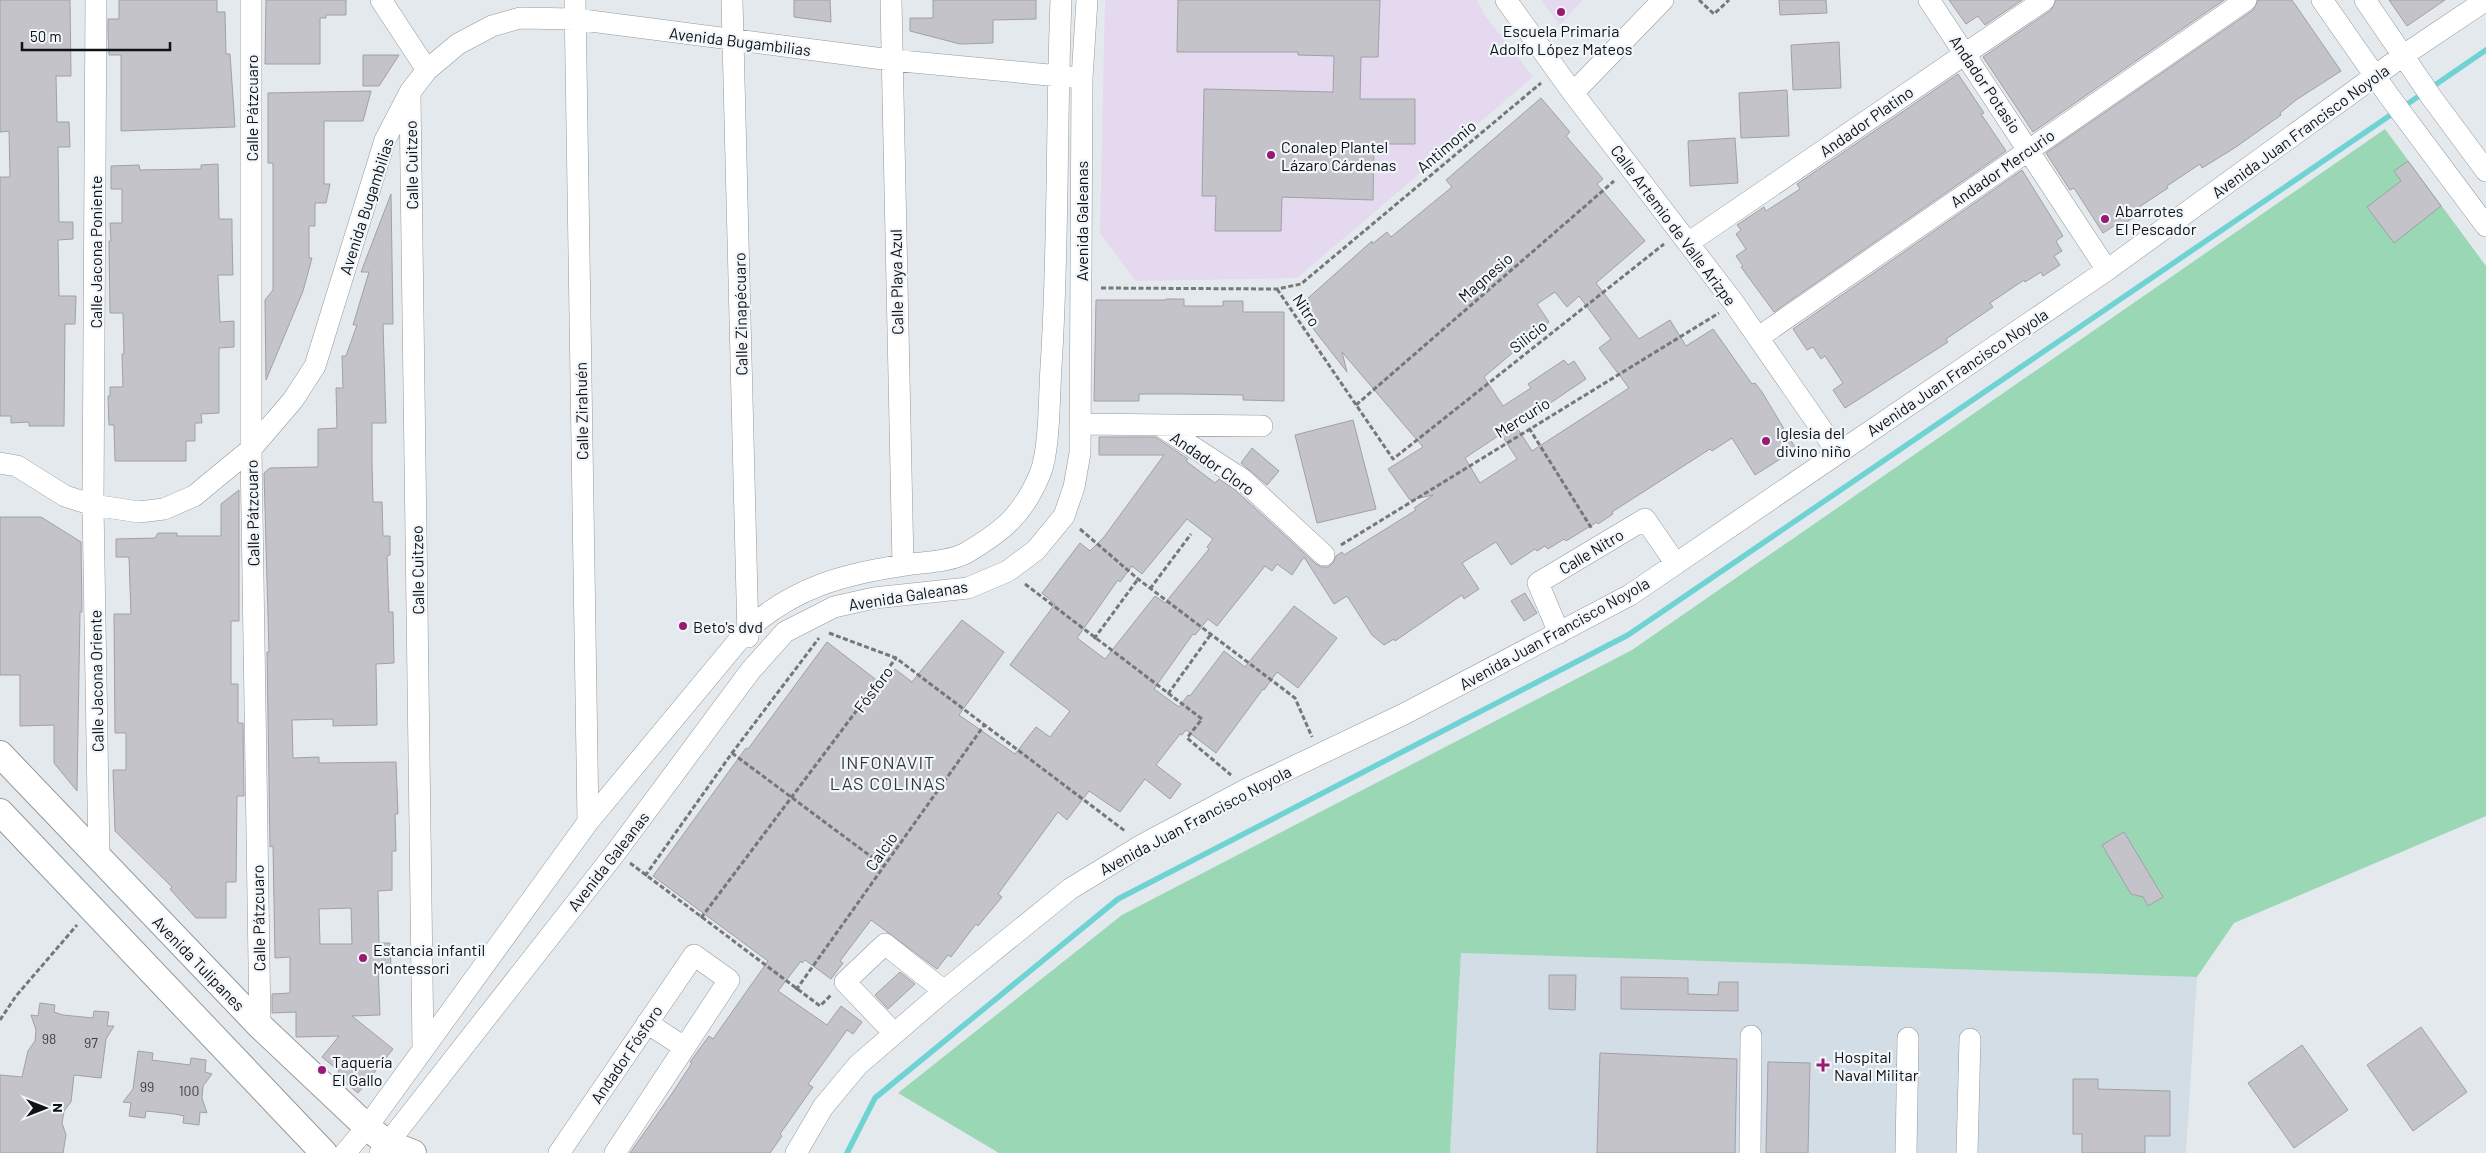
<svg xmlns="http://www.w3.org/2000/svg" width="2486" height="1153" font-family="Barlow,sans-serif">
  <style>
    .built { fill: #d2dde6 }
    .education { fill: #e4d9ee }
    .green { fill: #99d7b5 }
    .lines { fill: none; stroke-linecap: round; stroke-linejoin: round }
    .stream { stroke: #6fd3d3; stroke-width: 5.5 }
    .building { fill: #c3c3c9; stroke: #a0a0a6; fill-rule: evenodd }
    .minor-casing { stroke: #94999d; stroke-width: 22 }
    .major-casing { stroke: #94999d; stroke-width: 28 }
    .path { stroke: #75787b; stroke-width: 3; stroke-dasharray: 5 2.5; stroke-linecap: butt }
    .minor { stroke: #fff; stroke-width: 21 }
    .major { stroke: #fff; stroke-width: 26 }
    .poi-dot { fill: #981a71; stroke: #f1f6fb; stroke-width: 2 }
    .labels { text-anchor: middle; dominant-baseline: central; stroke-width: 4.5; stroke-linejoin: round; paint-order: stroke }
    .number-label { font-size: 14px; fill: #3c3e40 }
    .poi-label { font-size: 16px; fill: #0f1112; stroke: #f1f6fb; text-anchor: start }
    .street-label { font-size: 16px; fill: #0f1112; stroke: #f1f6fb }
    .neighbourhood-label { font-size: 18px; letter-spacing: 1px; fill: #32363a; stroke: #f1f6fb }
  </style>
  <rect width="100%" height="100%" fill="#e4e9ed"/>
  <path class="built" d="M1461 953 2197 977 2186 1153H1450Z"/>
  <path class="education" d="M1105 0H1477L1486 17 1533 77 1297 278 1136 281 1100 233Z
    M1541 0H1582L1560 25Z"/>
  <path class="green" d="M2385 129 2486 266V816L2234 923 2197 977 1461 953 1450 1153H999L898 1093 1122 915 1632 650Z"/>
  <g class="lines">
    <path class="stream" d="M2403 107 2486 50
      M847 1153 875 1098 1118 899 1628 635 2395 112"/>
  </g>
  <path class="building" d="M0 0H70L71 76H56L57 122H69L70 147H58L59 222H73V239L58 240 59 296H76L75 324H65L64 426H29V422L11 423V416H0V177H10L9 131 0 132Z
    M119 0H217V12H225L226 54H230L235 127 121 131V55H109L108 34V19H119Z
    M266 0H346V15H326V18H320V64H265Z
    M794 0H830L831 22 794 17Z
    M933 0H1036V19L993 20V43L960 44 910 31V18H933Z
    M1178 0H1380L1378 57H1361L1360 99H1415V144H1374L1373 200 1282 197 1281 231H1215L1216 196H1202L1204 89 1333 92 1334 56 1298 55V52H1177Z
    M1779 0H1826L1827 13 1780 15Z
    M1949 0H2022L1985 25 1978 16 1966 24Z
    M2056 0H2224L2033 132 1983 57 2051 10Z
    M2258 0H2292L2341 71 2296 100 2280 113 2281 115 2236 147 2202 168 2200 164 2167 186 2168 188 2136 209 2139 214 2122 225 2120 222 2103 233 2074 188 2070 190 2046 153 2253 10Z
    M2389 0H2445L2407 26Z
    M1839 42 1841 88 1793 90 1791 45Z
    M363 55H399L379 86H363Z
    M1958 74 1984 113 1981 114 2006 151 1774 312 1741 267 1743 266 1736 256 1746 249 1736 234 1741 230 1737 225 1764 207 1766 211 1800 189 1797 184Z
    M1787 90 1789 136 1741 138 1739 93Z
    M371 91 363 121H324V184H330L326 203H315V226H309V258H312L303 291 266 380 265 300 273 290V163H268V93Z
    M1541 98 1570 132 1566 136 1603 179 1597 184 1645 241 1596 283 1639 339 1670 320 1686 346 1713 329 1752 384 1755 383 1762 392 1796 449 1755 475 1732 438 1712 451 1710 449 1612 512 1613 514 1598 524 1597 522 1566 541 1564 539 1548 549 1545 546 1537 551 1535 549 1511 565 1496 542 1462 563 1479 589 1464 599 1462 595 1395 641 1394 639 1384 645 1372 635 1347 596 1334 604 1304 557 1292 575 1277 564 1272 571 1265 566 1217 626 1208 619 1195 635 1193 634 1154 689 1179 707 1188 695 1190 696 1224 651 1245 667 1294 606 1337 638 1298 688 1277 672 1264 690 1263 689 1216 753 1186 730 1182 735 1180 734 1156 765 1181 784 1170 799 1145 779 1120 812 1089 791 1067 820 1058 812 998 894 1002 897 978 926 976 924 951 957 948 955 937 969 871 920 840 961 843 963 831 979 805 960 802 963 801 961 778 991 827 1025 841 1006 862 1022 853 1034 847 1030 808 1084 813 1087 780 1134 782 1136 770 1153H630L673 1092 692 1063 690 1062 709 1036 713 1039 768 961 653 876 746 748 748 749 827 642 883 685 895 669 912 682 962 620 1004 652 959 715 1015 754 1036 727 1050 737 1070 711 1010 665 1055 604 1042 593 1080 543 1090 551 1104 537 1164 455H1099V437H1155L1188 459 1186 461 1215 483 1219 479 1234 489 1316 564 1322 567H1328L1333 563 1336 556 1342 552 1344 555 1416 510 1414 508 1433 495 1410 500 1388 469 1423 447 1342 352 1347 372 1297 308 1372 241V244L1387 232 1391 237 1452 187 1446 180ZM1555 292 1567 307 1579 296 1611 339 1599 348 1629 388 1532 451 1516 426 1586 379 1574 361 1568 365 1564 360 1528 384 1531 388 1503 406 1484 377 1549 322 1537 304ZM1501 434 1517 459 1480 483 1465 458ZM1187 519 1213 539 1207 547 1209 549 1165 603 1155 596 1105 659 1077 638 1118 580 1120 582 1132 566 1142 574Z
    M1735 138 1738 183 1690 186 1688 141Z
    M2408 161 2441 206 2394 243 2367 207 2401 181 2394 171Z
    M218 164 219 219H232V236L233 275H218L220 322 234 321V347L219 348V413L201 414 202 423H195V441H186V461H115L114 425H109L108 396H110V387H123L122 354H124L123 313H110L109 241H111L110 223H122V189H111V166L139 165 140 170 201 169V165Z
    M2022 170 2063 236 2056 241 2062 251 2054 256 2060 265 2043 276 2041 272 2025 282 2024 280 1990 303 1993 307 1946 339 1948 342 1845 408 1833 390 1843 383 1825 356 1821 359 1813 347 1807 350 1793 329Z
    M391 194 393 324H383L386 423H372V465L373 502H382L383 536H390V555L387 556 389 612H393L394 663 376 664 377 725 333 726V719L292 720 293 758 319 757V763L396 762 398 814H395L396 851H392V890L378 891 379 943H390L391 967H378L380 1015 352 1016 393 1049 358 1093 336 1075 339 1071 322 1057 339 1036 296 1037V1012L272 1013V994L290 993V957L275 958 273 846 270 847 267 652H269L264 473 270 468 318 467V429L337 428 336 388H343L342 356H346L357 325H353L369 272H361ZM351 908 352 944H320L319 909Z
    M1166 299H1184V306H1223V301H1243V312H1284V401L1243 400V395L1184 394H1139V401H1094L1096 300H1166Z
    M1353 420 1376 509 1317 523 1295 435Z
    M1252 448 1279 471 1267 485 1241 463Z
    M239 490V621H231V684H238V723H243L244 796H237L236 882H226V918H196L170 889 172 887 115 831 113 770H126V733H115L114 614H131L129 557H116V539L155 538 158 533H177V536H221V504Z
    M0 517H41L81 542 82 612H80L77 791 54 763V725L20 726V675H0Z
    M1525 593 1537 613 1524 621 1511 601Z
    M2124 832 2163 897 2148 906 2143 897 2131 894 2102 845Z
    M900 972 915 984 888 1009 875 995Z
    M1549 975H1576L1575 1010 1549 1009Z
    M1621 977 1688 978V994L1718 995 1719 982H1738V1011L1621 1009Z
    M40 1003 55 1005 54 1012 63 1015 93 1018 94 1011 109 1012 107 1026H114L106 1039 101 1078 74 1075 71 1102 64 1111 62 1123 66 1135 63 1153H0V1075L22 1077 28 1051 35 1041 36 1030 31 1015 38 1016Z
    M2421 1027 2467 1092 2413 1131 2367 1065Z
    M2302 1045 2348 1110 2294 1148 2248 1083Z
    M138 1051 153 1053 152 1060 190 1065 191 1058 206 1060 205 1072 212 1074 203 1086 202 1098 207 1113 200 1112 199 1125 183 1123 184 1116 175 1114 146 1111 145 1118 129 1116 131 1103 123 1102 133 1089Z
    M1600 1053 1737 1059 1735 1153H1597Z
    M1768 1062 1810 1063 1808 1153H1766Z
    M2073 1079H2098V1089L2170 1091V1136H2145V1153H2082V1134H2073Z"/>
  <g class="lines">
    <defs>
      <path id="minor" d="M96 0 93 505 99 858
        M251 0V449L260 1026
        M381 0 427 70
        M575 0 588 822
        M732 0 748 637
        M891 0 903 565
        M1506 0 1573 93 1734 303 1838 453
        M1929 0 2107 270
        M2322 0 2389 96 2486 226
        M2365 0 2432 98 2486 171
        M1573 93 1663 0
        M410 95 423 1048
        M1688 243 2044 0
        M1759 337 2246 0
        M1081 424 1262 426
        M1159 425 1242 479 1324 555
        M0 463 17 466 65 496 93 505 139 512 164 509 194 496 251 449 293 400 315 366 385 140 410 92 427 70 458 44 492 26 520 18 575 19 891 60 1070 77
        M1559 633 1538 583 1645 519 1676 564
        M647 1023 684 1047
        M894 1033 845 982 885 944 944 991
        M345 1153 367 1127 588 822 748 629C795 587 844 574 905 565 924 562 949 562 966 553 1003 531 1023 515 1040 474 1050 450 1049 395 1051 367 1059 245 1056 123 1061 0
        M380 1153 616 852 751 670 785 632 834 607 874 598 968 588 1008 571 1036 550 1064 516 1074 487 1080 453 1082 78 1087 0
        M559 1153 694 955 729 980 615 1153
        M796 1153 823 1107 858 1065 944 991 1070 889 1142 845 1247 789 1404 714 1630 595 2107 270 2404 55 2486 0
        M1750 1153 1751 1036
        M1906 1153 1908 1038
        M1967 1153 1970 1039"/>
      <path id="major" d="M0 754 260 1026 367 1127 387 1143 413 1153
        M0 812 324 1153"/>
    </defs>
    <use href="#minor" class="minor-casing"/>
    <use href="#major" class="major-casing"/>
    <path class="path" d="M1699 0 1714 14 1729 0
      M1101 288 1277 289 1301 284 1541 83
      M1277 289 1393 459 1664 244
      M1356 405 1614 181
      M1529 428 1592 529
      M1080 529 1138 579 1295 698 1312 737
      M1341 545 1719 313
      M1025 584 1202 719 1187 738 1231 775
      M1150 589 1191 534
      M829 633 896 658 1125 831
      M1094 639 1138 579
      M1168 694 1211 634
      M732 753 885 867
      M630 863 820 1006 831 995
      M645 876 732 753 819 638
      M701 918 896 658
      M796 990 985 724
      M0 1020 16 996 77 925"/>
    <use href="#minor" class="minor"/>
    <use href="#major" class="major"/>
  </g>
  <g class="poi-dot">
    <circle cx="1561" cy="12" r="5"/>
    <circle cx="1271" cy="155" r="5"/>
    <circle cx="2105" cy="219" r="5"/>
    <circle cx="1766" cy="441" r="5"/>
    <circle cx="683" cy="626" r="5"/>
    <circle cx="363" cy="958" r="5"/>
    <path d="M1820.5 1057.5h5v5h5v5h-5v5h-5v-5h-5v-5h5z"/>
    <circle cx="322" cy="1070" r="5"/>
  </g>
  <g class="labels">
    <g class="number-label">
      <text x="49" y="1038">98</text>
      <text x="91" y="1042">97</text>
      <text x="147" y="1086">99</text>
      <text x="189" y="1090">100</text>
    </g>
    <g class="poi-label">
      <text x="1561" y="30" text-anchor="middle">Escuela Primaria<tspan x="1561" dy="18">Adolfo López Mateos</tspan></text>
      <text x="1281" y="146">Conalep Plantel<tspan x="1281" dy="18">Lázaro Cárdenas</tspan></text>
      <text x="2115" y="210">Abarrotes<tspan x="2115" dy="18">El Pescador</tspan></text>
      <text x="1776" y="432">Iglesia del<tspan x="1776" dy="18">divino niño</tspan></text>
      <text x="693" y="626">Beto's dvd</text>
      <text x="373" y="949">Estancia infantil<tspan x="373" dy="18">Montessori</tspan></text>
      <text x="1834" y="1056">Hospital<tspan x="1834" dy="18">Naval Militar</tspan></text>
      <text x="332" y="1061">Taquería<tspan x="332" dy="18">El Gallo</tspan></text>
    </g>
    <g class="street-label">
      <text transform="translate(740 41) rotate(7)">Avenida Bugambilias</text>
      <text transform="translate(1986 84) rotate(56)">Andador Potasio</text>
      <text transform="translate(251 108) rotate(-90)">Calle Pátzcuaro</text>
      <text transform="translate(1866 121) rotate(-35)">Andador Platino</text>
      <text transform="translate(2300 131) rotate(-36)">Avenida Juan Francisco Noyola</text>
      <text transform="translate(1446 146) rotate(-40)">Antimonio</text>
      <text transform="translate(411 165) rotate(-91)">Calle Cuitzeo</text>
      <text transform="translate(2002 168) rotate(-35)">Andador Mercurio</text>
      <text transform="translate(366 206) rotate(-72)">Avenida Bugambilias</text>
      <text transform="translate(1081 221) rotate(-90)">Avenida Galeanas</text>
      <text transform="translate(1674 225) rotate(53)">Calle Artemio de Valle Arizpe</text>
      <text transform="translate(95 252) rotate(-90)">Calle Jacona Poniente</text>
      <text transform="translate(1485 277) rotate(-41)">Magnesio</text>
      <text transform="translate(896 282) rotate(-91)">Calle Playa Azul</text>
      <text transform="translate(1307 310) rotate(56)">Nitro</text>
      <text transform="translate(740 314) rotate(-91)">Calle Zinapécuaro</text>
      <text transform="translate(1528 336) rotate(-38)">Silicio</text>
      <text transform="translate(1957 372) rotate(-34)">Avenida Juan Francisco Noyola</text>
      <text transform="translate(581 411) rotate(-91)">Calle Zirahuén</text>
      <text transform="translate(1522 417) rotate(-32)">Mercurio</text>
      <text transform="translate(1213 463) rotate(35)">Andador Cloro</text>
      <text transform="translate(252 513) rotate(-91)">Calle Pátzcuaro</text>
      <text transform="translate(1591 551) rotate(-31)">Calle Nitro</text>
      <text transform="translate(417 570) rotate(-91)">Calle Cuitzeo</text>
      <text transform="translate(908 595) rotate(-9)">Avenida Galeanas</text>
      <text transform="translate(1554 633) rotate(-29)">Avenida Juan Francisco Noyola</text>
      <text transform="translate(96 681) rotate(-91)">Calle Jacona Oriente</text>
      <text transform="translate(873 689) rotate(-53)">Fósforo</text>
      <text transform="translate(1195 820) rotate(-28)">Avenida Juan Francisco Noyola</text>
      <text transform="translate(881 851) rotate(-55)">Calcio</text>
      <text transform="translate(608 861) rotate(-52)">Avenida Galeanas</text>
      <text transform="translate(258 918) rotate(-91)">Calle Pátzcuaro</text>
      <text transform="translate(199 963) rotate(46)">Avenida Tulipanes</text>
      <text transform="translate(626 1054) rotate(-56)">Andador Fósforo</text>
    </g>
    <g class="neighbourhood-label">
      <text x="888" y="762">INFONAVIT<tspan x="888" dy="21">LAS COLINAS</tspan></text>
    </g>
  </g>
  <g transform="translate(45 1108) rotate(90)" stroke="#f1f6fb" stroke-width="4" paint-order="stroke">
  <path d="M0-4L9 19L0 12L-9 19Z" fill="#0f1112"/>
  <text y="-8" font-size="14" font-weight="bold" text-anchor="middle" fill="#0f1112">N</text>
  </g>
  <path d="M22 42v8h148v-8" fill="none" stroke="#0f1112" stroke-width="2.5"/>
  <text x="30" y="42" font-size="15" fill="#0f1112" stroke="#f1f6fb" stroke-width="4" paint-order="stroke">50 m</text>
</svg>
